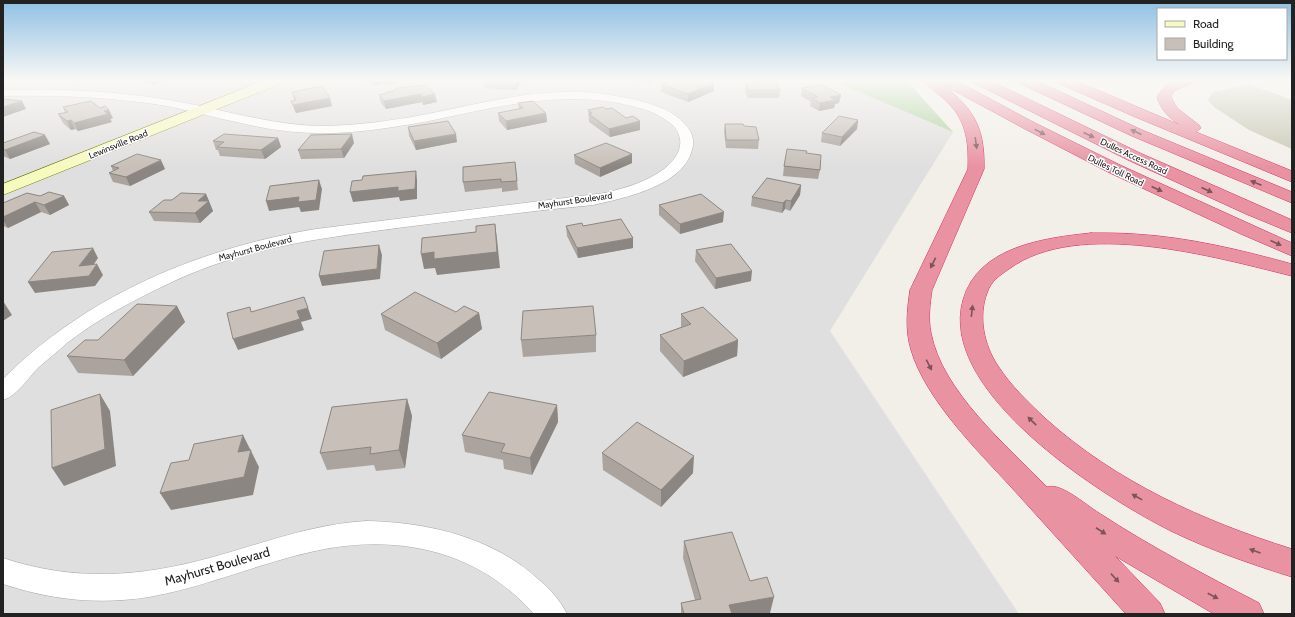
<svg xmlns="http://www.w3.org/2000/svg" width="1295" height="617" font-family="Cabin,sans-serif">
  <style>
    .residential { fill: #e0dfdf }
    .construction { fill: #c7c7b4 }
    .forest { fill: #add19e }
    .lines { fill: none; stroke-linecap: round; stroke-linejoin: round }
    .minor-casing { stroke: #a9a9a9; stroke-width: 1 }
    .secondary-casing { stroke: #707d05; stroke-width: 1 }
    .motorway-casing { stroke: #dc2a67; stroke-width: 1 }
    .minor { fill: #fff; fill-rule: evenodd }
    .secondary { fill: #f7fabf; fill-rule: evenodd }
    .motorway { fill: #e892a2; fill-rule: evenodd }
    .wall { fill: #aba49e }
    .shaded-wall { fill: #8b8681 }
    .building { fill: #c7bfb8; stroke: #8b8681 }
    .oneway { fill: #7b545c }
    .labels { text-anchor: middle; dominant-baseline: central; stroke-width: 3; stroke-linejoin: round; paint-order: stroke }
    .far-street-label { font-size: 9px; fill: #222; stroke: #fff }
    .near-street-label { font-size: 13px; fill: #222; stroke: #fff }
  </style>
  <rect width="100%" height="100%" fill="#f2efe9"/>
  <path class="residential" d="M3 80H831L953 132 830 331 1019 614H3Z"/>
  <path class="construction" d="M1249 84 1292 100V149L1249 130 1214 107 1208 100 1213 92Z"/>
  <path class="forest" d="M831 80H906L953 132Z"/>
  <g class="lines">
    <defs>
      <path id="minor" d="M3 90C62 88 121 91 180 102 229 111 275 126 326 126 358 125 391 121 422 115 469 106 516 93 564 92 586 91 606 94 627 98 647 102 670 108 684 123 692 131 695 140 692 150 683 186 624 198 593 205 530 211 468 219 405 227 324 238 248 246 172 282 136 299 99 318 67 343 58 351 47 360 38 368 27 379 18 395 3 400V379C87 295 200 248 316 229L605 193C625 188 647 182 664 169 674 161 684 149 679 135 676 125 665 119 656 114 644 108 631 106 618 103 552 91 488 109 424 122 400 126 376 130 352 132 315 135 278 132 241 123 216 118 192 111 167 106 113 97 58 95 3 96Z
        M366 521C427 522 492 537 538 579 550 589 560 600 567 614H534C478 550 396 533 315 551 259 563 206 587 149 597 99 605 51 600 3 584V558C75 582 141 577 213 557 264 543 313 524 366 521Z"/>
      <path id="secondary" d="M265 80H283L282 83 3 195V184Z"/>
      <path id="motorway" d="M923 80H937C972 107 985 124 984 169L932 290C930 304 928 318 931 333 942 391 1006 445 1047 487 1061 482 1087 506 1099 513 1151 547 1205 575 1259 603L1264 614H1214L1115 556 1160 603 1165 614H1126C1088 572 1050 530 1012 488 977 450 926 400 911 350 905 330 907 310 910 290L968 169C969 141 966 118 944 99 937 93 928 87 923 80Z
        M939 80H955L1035 123 1122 166 1292 243V256L1241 234 1110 173 1025 129 940 83Z
        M973 80H989L1140 153 1292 220V233L1246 214 1128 160 974 83Z
        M1018 80H1035L1142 130 1292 192V203L1132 136 1019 83Z
        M1057 80H1074L1180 125C1169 118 1161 110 1157 97 1168 79 1174 80 1193 80L1192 83 1174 91 1171 97 1177 108 1199 125 1201 128 1196 132 1292 171V182L1133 116 1058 83Z
        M1091 233C1106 233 1120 233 1134 234 1188 237 1241 250 1292 264V276C1215 257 1078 218 1009 269 999 276 991 281 987 293 978 317 984 345 998 366 1011 386 1029 403 1046 419 1116 482 1203 521 1292 549V577C1251 564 1210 550 1171 531 1103 497 937 392 963 300 978 246 1045 238 1091 233Z"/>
    </defs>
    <use href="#minor" class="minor-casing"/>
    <use href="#secondary" class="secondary-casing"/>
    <use href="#motorway" class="motorway-casing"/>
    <use href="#minor" class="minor"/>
    <use href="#secondary" class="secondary"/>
    <use href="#motorway" class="motorway"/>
  </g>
  <path class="wall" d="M119 80H136L129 82Z
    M145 80H166L154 85 146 83Z
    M364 80H401L388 85 384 83 376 86 364 82Z
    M483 80H521V83L516 90 484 88Z
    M620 80H655L651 84Z
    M753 80 780 90 779 98H748L745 92 746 84H752Z
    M714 83V91L688 102 661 92V84Z
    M426 85 437 102 423 105 422 102 386 109 381 103 379 95 387 93V92Z
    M802 88 841 95 839 103 835 104 834 108 819 111 810 106 811 102 801 96Z
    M292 92 332 106 296 113 294 109 291 101 294 100Z
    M518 103 546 113 547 122 507 130 499 121 498 113 519 109Z
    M63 107 113 118 110 119 112 122 78 131 75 129 71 130 63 123 58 114 65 113Z
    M606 109 640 130 610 137 589 122 588 110Z
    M858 120 857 129 840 146 821 142 822 133Z
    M725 124 744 126 759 140 758 149 726 148 724 132Z
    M408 127 457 142 416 150 409 136Z
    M278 138 281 147 265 159 220 156 218 150H216L213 141Z
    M3 143 50 144 10 159 3 156Z
    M354 143 344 158 301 159 298 150Z
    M806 153 820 170 818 179 783 176 784 166Z
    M632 154V163L600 177 575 164 574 155Z
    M515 162 518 190 502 192V188L465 192 463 182Z
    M111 166 165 169 130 186 113 182 109 173 113 171Z
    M801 185 800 195 790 211 785 209 782 213 751 206 752 197Z
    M206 194 213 211 200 223 154 221 149 212 172 200Z
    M40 196H64L69 205 50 215 41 212 8 228 3 226V203Z
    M659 205 723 222 680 234 659 215Z
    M566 226H583L633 248 578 258 567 236Z
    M696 250 751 281 715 289 695 261Z
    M177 306 185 322 133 376 78 373 67 356 98 340Z
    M456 312 479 313 482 329 441 359 385 330 381 314Z
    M681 314 738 340 737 356 683 377 660 351V335L681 327Z
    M596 335V352L523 357 521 340Z
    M407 399 412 416 405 468 376 471 374 465 327 470 320 453Z
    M557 405 558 422 532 475 504 469 503 460 465 452 462 435Z
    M602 453 693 473 661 507 603 470Z
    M684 541 750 581 770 613 768 614H681V603L695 600 683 558Z"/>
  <path class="shaded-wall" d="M74 80H91L75 82Z
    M128 80H136L129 82Z
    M152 80H166L154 85Z
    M375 80H383L384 83 376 86Z
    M387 80H401L388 85Z
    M516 80H521V83L516 90 515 82Z
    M651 80H655L651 84Z
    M714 83V91L688 102V94Z
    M421 94 422 102 386 109 384 101Z
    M435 94 437 102 423 105 422 97Z
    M841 95 839 103 835 104 834 108 819 111 820 103 830 97Z
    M330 98 332 106 296 113 293 105Z
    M22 101 26 109 3 117V107Z
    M109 110 113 118 110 119 112 122 78 131 74 123Z
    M546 113 547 122 507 130 506 121Z
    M71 120 75 129 71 130 67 121Z
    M858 120 857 129 840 146 842 137Z
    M640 121V130L610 137 609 129Z
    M352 134 354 143 344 158 341 149Z
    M456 134 457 142 416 150 414 141Z
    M45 135 50 144 10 159 5 150Z
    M278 138 281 147 265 159 261 150Z
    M632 154V163L600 177V168Z
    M161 160 165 169 130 186 126 177Z
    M416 171 417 180V199L400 201 399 197 353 202 350 192Z
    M319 180 322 189 319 210 301 212 299 207 269 211 266 201Z
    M801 185 800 195 790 211 791 201Z
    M206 194 213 211 200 223 195 213 198 201Z
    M64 196 69 205 50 215 44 205Z
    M786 200 785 209 782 213 783 203Z
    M35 202 41 212 8 228 3 220V217Z
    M724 212 723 222 680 234V224Z
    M495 224 497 239 500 268 437 275 435 268 424 269 421 254Z
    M633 238V248L578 258 577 248Z
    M379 245 382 255 380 279 322 286 319 276Z
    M93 248 98 258 86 276 97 264 103 275 95 286 35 293 28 282 79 266Z
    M752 271 751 281 715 289 716 278Z
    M3 301 12 315 3 321Z
    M177 306 185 322 133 376 124 360Z
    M308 308 312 319 301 322 304 330 238 350 233 339 297 311Z
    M479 313 482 329 441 359 437 343Z
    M738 340 737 356 683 377 684 361Z
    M100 394 110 411 116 466 64 486 52 468Z
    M407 399 412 416 405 468 399 450Z
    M557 405 558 422 532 475 530 458Z
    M243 435 259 467 253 495 171 510 160 493 238 452Z
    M694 456 693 473 661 507V490Z
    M774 597 770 613 728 614 729 605Z"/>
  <path class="building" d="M484 80H516L515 82Z
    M673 80H704L714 83 688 94 661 84Z
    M753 80H775L780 90H748L746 84H754Z
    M821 84 841 95 830 97 835 100 820 103 812 98 818 97 802 88Z
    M426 85 435 94 422 97 421 94 384 101 379 95 387 93V92L394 91 397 88Z
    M322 86 330 98 293 105 291 101 296 100 292 92Z
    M3 99 22 101 3 107Z
    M91 101 100 108 105 106 109 110 104 111 108 114 74 123 71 120 67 121 58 114 68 112 63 107Z
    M533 101 546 113 506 121 498 113 523 108 518 103Z
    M603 107 606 109 612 108 626 118 633 116 640 121 609 129 589 114 592 113 588 110Z
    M839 116 858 120 842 137 822 133Z
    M448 121 456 134 414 141 408 127Z
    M725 124H743L744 126 756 127 759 140H726Z
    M34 132 45 135 5 150 3 149V143Z
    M224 134 278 138 261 150 217 147 224 142 213 141Z
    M352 134 341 149 298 150 311 135Z
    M606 143 632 154 600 168 574 155Z
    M787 149 807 151 806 153 821 155 820 170 784 166Z
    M137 154 161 160 126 177 109 173 119 168 111 166Z
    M515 162 517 181 501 182V179L463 182V167Z
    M416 171 415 189 398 191V187L350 192 352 181 362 180 363 176Z
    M767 178 801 185 791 201 786 200 783 203 752 197Z
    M319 180 316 200 298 202 299 197 266 201 270 186Z
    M49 192 64 196 44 205 35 202 3 217V203L27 193 40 196Z
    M181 193 206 194 198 201H209L195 213 149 212 164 200H172Z
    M701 194 724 212 680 224 659 205Z
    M621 219 633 238 577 248 566 226 582 223 583 226Z
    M495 224 497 252 434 259V252L421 254 422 238 476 232V226Z
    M731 244 752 271 716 278 696 250Z
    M379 245 377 269 319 276 324 251Z
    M93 248 79 266 97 264 89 276 28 282 52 252Z
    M415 292 456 312 464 306 479 313 437 343 381 314Z
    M304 297 308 308 297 311 300 319 233 339 227 313 250 307 251 312Z
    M137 304 177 306 124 360 67 356 85 340H98Z
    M593 306 596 335 521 340 523 311Z
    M703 307 738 340 684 361 660 335 691 324 681 314Z
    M489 392 557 405 530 458 501 452 505 444 462 435Z
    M100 394 105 449 52 468 51 410Z
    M407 399 399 450 370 454 371 447 320 453 332 407Z
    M637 422 694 456 661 490 602 453Z
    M243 435 238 452 251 450 244 477 160 493 171 463 189 460 194 444Z
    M732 532 750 581 767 577 774 597 729 605 732 614H684L681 603 701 599 684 541Z"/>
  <defs><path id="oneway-solid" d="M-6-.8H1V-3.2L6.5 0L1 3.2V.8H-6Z"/></defs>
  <g class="oneway">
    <use href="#oneway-solid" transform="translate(1040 132) rotate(28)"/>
    <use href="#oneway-solid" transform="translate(1136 132) rotate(-156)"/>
    <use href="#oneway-solid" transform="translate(1089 135) rotate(25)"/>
    <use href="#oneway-solid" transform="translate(976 143) rotate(82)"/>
    <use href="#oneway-solid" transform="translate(1256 183) rotate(-158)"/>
    <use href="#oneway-solid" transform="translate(1157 189) rotate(25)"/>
    <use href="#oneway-solid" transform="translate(1207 190) rotate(24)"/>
    <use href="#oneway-solid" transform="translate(1276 243) rotate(24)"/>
    <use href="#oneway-solid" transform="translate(933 263) rotate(116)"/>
    <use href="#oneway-solid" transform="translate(972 311) rotate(-83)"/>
    <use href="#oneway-solid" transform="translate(929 365) rotate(63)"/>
    <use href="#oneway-solid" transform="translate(1032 421) rotate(-136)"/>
    <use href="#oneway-solid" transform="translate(1137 497) rotate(-151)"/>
    <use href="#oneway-solid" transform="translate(1101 531) rotate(33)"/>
    <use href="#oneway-solid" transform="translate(1255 551) rotate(-160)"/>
    <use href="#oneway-solid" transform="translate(1115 578) rotate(47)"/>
    <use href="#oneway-solid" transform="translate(1213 596) rotate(28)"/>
  </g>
  <linearGradient id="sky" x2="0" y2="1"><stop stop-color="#8fc0e4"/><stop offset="0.48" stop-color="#f9f8f5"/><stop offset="1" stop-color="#f9f8f5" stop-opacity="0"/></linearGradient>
  <rect width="1295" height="167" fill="url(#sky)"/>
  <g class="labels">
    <g class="far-street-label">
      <text transform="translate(118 144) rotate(-22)">Lewinsville Road</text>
      <text transform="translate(1134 156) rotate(25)">Dulles Access Road</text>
      <text transform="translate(1116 170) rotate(26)">Dulles Toll Road</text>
      <text transform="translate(575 200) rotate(-8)">Mayhurst Boulevard</text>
      <text transform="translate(255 248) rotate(-15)">Mayhurst Boulevard</text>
    </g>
    <g class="near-street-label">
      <text transform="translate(217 566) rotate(-16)">Mayhurst Boulevard</text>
    </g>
  </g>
  <rect width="1295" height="617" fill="none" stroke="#222222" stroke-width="8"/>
  <rect x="1157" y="8" width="130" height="52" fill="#ffffff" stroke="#a7a7a7"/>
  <rect x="1165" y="21" width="20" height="6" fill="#f7fabf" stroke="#a7a7a7"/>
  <text x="1193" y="28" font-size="12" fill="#222222">Road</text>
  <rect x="1165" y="38" width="20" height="12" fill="#c7bfb8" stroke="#a7a7a7"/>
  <text x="1193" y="48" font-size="12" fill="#222222">Building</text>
</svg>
